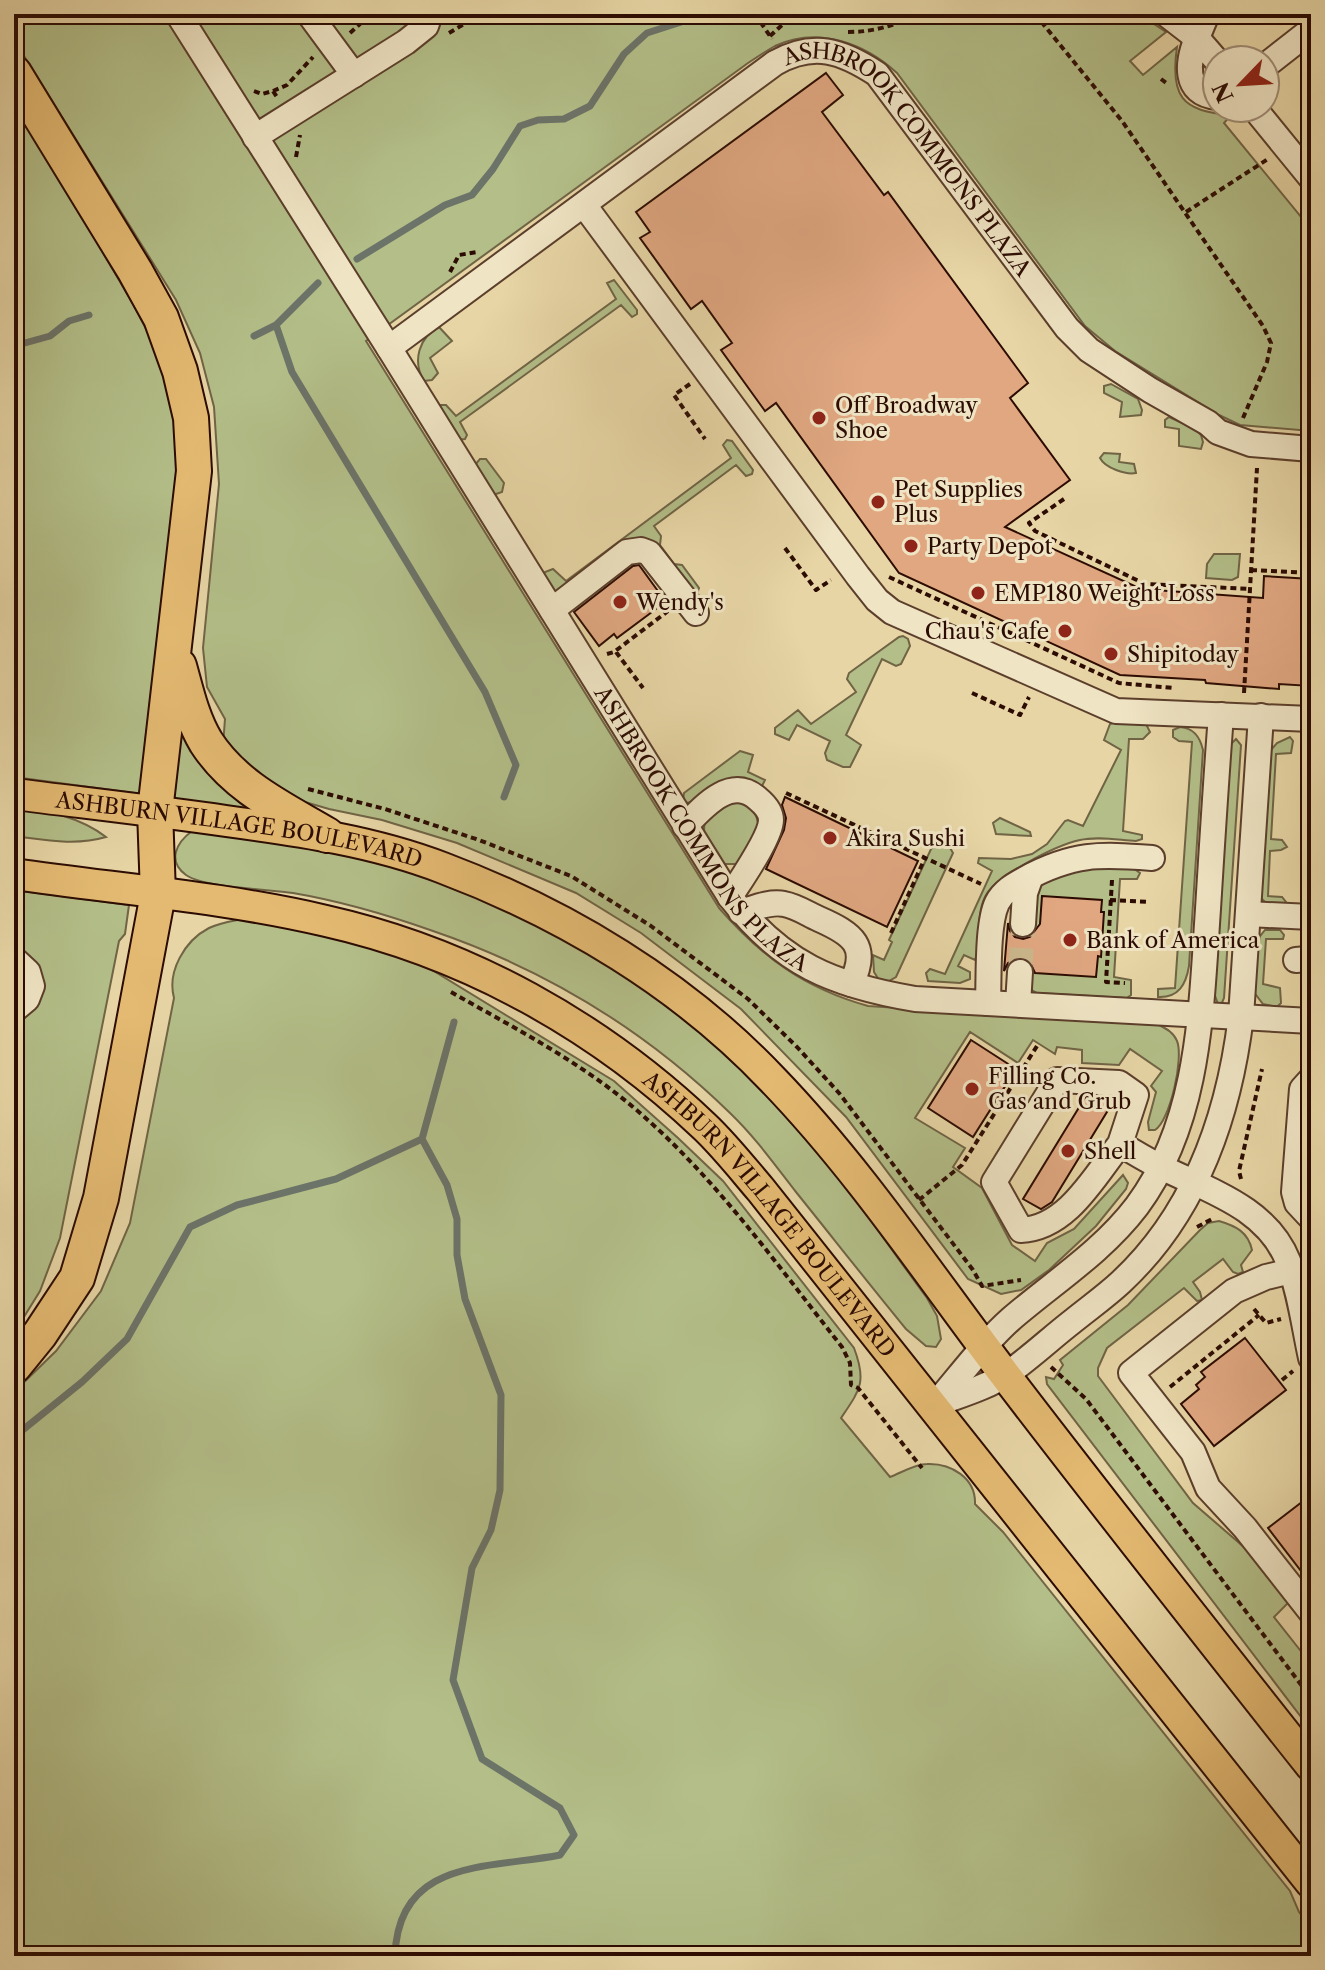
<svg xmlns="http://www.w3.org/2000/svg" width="1325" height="1970" font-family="'Libre Caslon Text',serif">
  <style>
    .green { fill: #b3be88; stroke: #706445; stroke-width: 2 }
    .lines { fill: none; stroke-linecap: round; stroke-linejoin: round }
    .stream { stroke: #6c7368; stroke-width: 7 }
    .building { fill: #e0a781; stroke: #2c0b02; stroke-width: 2 }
    .minor-tunnel { stroke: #cbb78d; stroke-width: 24; stroke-dasharray: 24 12; stroke-linecap: butt }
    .minor-casing { stroke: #5b3e2b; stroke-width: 28 }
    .major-casing { stroke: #2c0b02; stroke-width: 34 }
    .highway-casing { stroke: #2c0b02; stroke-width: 38 }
    .path { stroke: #2c0b02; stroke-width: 4; stroke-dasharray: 6 4; stroke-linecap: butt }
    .minor { stroke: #efe4c4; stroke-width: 24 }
    .major { stroke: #e4ba72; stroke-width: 30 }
    .highway { stroke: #e4ba72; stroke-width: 34 }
    .poi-dot { fill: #8f2418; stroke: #efe4c4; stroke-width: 3 }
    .labels { text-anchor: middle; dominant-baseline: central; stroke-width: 6; stroke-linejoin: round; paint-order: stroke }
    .street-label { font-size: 22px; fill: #2c0b02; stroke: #efe4c4 }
    .poi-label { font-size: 22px; fill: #2c0b02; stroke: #efe4c4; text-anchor: start }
  </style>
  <rect width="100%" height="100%" fill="#e7d5a5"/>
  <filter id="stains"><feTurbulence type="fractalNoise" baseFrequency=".0025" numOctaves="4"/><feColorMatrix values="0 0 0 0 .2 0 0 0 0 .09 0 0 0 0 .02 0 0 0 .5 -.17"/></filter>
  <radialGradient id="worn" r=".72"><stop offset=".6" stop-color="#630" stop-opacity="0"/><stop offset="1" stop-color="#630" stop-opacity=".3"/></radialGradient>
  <path class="green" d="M14 14H1139L1166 32 1130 61 1143 75 1177 47C1170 95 1181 112 1231 115L1224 123 1311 229V431L1240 425 1219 415 1115 351 1085 326 897 73C864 43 818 26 775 46 766 51 757 57 748 63L366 341 719 908C763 958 804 988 868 1006L1159 1025C1167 1029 1174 1033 1177 1041 1184 1058 1170 1121 1155 1130H1149L1148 1122 1156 1092 1151 1086 1162 1071 1130 1049 1119 1065 1082 1063V1050L1057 1047 1055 1054 1033 1040 1018 1063 970 1032 915 1118 965 1148 953 1167 982 1188 1012 1245 1035 1261 1047 1243 1074 1229 1123 1175 1128 1183 1126 1189 1096 1226 1049 1270 1021 1290 1001 1294 968 1279 846 1117 741 1009 641 933 576 893 457 843 382 820 329 809 281 795 223 745 225 719 207 687 203 648 219 484 214 407 200 353 176 300 14 40Z
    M14 100 133 304 155 346 170 395 179 444 178 485 145 743 149 756 142 794 14 777Z
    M614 280 637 310V314L632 317 621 305 460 422 467 435 465 439 457 440 439 408 441 405H446L456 416 616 299 607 283Z
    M439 327 452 341 430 358 438 373 432 380 424 381C412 361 419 337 439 327Z
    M1111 384 1138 399 1142 410 1141 415 1120 417 1122 402 1104 393V386Z
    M1169 417 1194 428 1201 435 1203 442 1201 449 1179 446V429L1165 427V420Z
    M727 440 732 441 753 470 752 474 746 476 736 465 654 526 661 536 660 545 674 564 682 565 699 588 697 594 693 595 657 549 553 595 543 575 545 572 553 569 566 581 731 458 723 445Z
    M1104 453 1120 454 1119 462 1134 464 1136 473C1126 475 1105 468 1100 458Z
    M480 459H486L504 483 502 492 493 495 474 466Z
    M1214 554H1240L1238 577 1232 580 1206 578 1207 564Z
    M903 636 908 639 910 646 901 664 896 666 882 659 846 735 861 745 850 767H843L827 760 825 753 830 741 797 725 789 740 775 734V728L798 710 811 724 856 692 847 679 849 673 899 637Z
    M1116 722 1146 724 1150 732 1143 739H1129L1123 831 1142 835V839L1136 841C1118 840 1098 836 1080 840 1057 845 994 876 985 897 977 913 980 935 978 953L975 960 964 955 958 966 970 972V979L960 983 928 981 926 973 930 969 945 974 992 871 978 863 979 858 1011 859 1032 854 1047 844 1065 821 1068 820 1083 826 1121 750 1104 740 1110 724Z
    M182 726 251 809 174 800Z
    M1180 727C1194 728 1200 737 1203 750L1189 966C1186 984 1179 998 1158 997V989L1175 988 1192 742 1179 741 1173 737V730Z
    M1290 737 1293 741 1291 753 1276 754 1271 839 1282 840 1287 847 1281 850 1270 851 1268 896 1282 897 1286 902 1285 905H1268L1260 897 1270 751 1277 743Z
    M1236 739 1241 745 1224 998 1221 1005 1218 1004 1214 993 1230 745Z
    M740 751 753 755 748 772 765 780 760 790 686 803 683 800 684 793Z
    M740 800 755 812 759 826 742 860 736 864H724C711 846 696 836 709 812Z
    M14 806C46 810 80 817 106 837 75 846 46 840 14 836Z
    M1000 818 1030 832 1031 836 996 834 993 823Z
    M192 831H209C249 837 290 840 329 849 489 887 636 964 755 1079 821 1143 872 1224 927 1298L937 1316 941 1339 936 1347 926 1346 906 1329C869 1284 833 1238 796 1192 775 1165 755 1137 730 1113 644 1029 547 970 433 931 388 915 340 901 293 893 267 889 205 888 186 875 167 861 176 843 192 831Z
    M937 842 949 846 953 853 896 977 887 982 879 980 874 972 873 955 884 960 892 942 889 940 931 849Z
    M1085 868H1133L1140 873 1137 879H1120L1114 977 1131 980V995L1127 998 1037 993 1030 989 1027 982 1032 896C1040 879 1068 872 1085 868Z
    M14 890 129 905 125 934 119 941 60 1238 40 1291 14 1333Z
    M247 918 339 938 414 959 614 1081 678 1138 723 1181 854 1348C867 1382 860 1390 841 1418L890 1477C901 1473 915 1464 927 1464 951 1463 976 1478 975 1504L1003 1532 1290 1891 1299 1912 1311 1927V1956H14V1392L56 1351 101 1291 130 1223 174 998C167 972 184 941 209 928 221 922 234 921 247 918Z
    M1265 930H1280L1284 935 1283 939H1266L1263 984 1280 988 1281 1003 1277 1007 1263 1004 1253 991 1257 940Z
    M1219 1221C1236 1226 1248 1232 1252 1250L1241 1265 1243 1272 1238 1274 1233 1272 1223 1259 1193 1282 1200 1292 1202 1300 1197 1301 1184 1288 1107 1348 1098 1368V1376L1193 1503 1245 1548 1288 1603 1274 1617 1311 1664V1730L1047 1384 1046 1377 1054 1379 1063 1365 1060 1360 1128 1305 1200 1230 1208 1223Z"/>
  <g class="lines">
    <path class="stream" d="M357 259 445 205 472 195 493 169 520 126 538 120 564 119 590 106 624 54 647 33 706 14
      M318 283 276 325 292 372 485 692 516 765 504 797
      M254 336 276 325
      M14 346 50 336 69 321 89 315
      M14 1437 82 1382 127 1339 190 1227 237 1205 336 1179 422 1139
      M395 1956C398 1857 491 1869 560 1855L574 1835 560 1808 482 1759 453 1680 472 1568 491 1530 500 1490 501 1395 465 1299 457 1255V1219L447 1185 422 1139 454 1022"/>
  </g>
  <path class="building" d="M826 73 843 95 822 112 884 195 888 192 1028 383 1010 398 1070 480 1005 527 1141 589 1263 598 1264 576 1311 579V686L1279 684V689L1206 683 1205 680 1120 675 899 573 776 403 765 411 721 350 732 343 702 301 691 309 640 238 650 232 636 212Z
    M639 565 663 598 654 605 656 609 617 638 614 634 599 646 574 612 633 566Z
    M785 797 918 861 887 927 766 869 784 830 786 818 782 805Z
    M1042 896 1102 900 1101 912H1104L1101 957 1098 956 1096 977 1035 973 1029 960 1020 957 1008 963 1004 971 1008 923 1010 931 1015 937 1023 939 1030 937 1040 924Z
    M971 1040 1016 1069 973 1137 928 1108Z
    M1086 1096 1105 1097 1113 1102 1052 1202 1041 1209 1023 1199Z
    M1245 1338 1286 1390 1214 1446 1181 1404 1199 1389 1196 1385 1205 1377 1201 1372Z
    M1311 1495V1584L1268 1528Z"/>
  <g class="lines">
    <path class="minor-tunnel" d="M1020 972 1023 924"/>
    <defs>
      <g id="minor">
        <path id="s1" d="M178 14 389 348 730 897C782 964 832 985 915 999L1311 1021"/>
        <path d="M309 14 354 75"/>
        <path d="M1166 14 1197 38 1207 14"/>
        <path d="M1217 61 1197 38C1187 62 1183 94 1217 97"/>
        <path d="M1265 66 1311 30"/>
        <path d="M1254 108 1311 178"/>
        <path d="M255 137 406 42 426 26 430 14"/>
        <path d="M584 205 858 576 877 600 892 612 1116 711 1311 719"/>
        <path id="s2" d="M389 348 775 63C814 41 842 51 877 74L1067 328 1089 350 1150 390 1208 423 1218 432 1251 444 1311 449"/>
        <path d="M552 610 627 552 641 550 649 553 696 613"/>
        <path d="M685 826C704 806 731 775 758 799 764 804 771 812 771 820 771 837 740 881 730 897"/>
        <path d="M741 912C754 908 770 901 784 904 796 906 808 914 819 919 853 934 870 946 851 984"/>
        <path d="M1248 914 1311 917"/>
        <path d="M1023 924 1025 893 1031 876"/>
        <path d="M14 959 28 972 32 986 27 999 14 1010"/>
        <path d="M1296 960 1307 959"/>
        <path d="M988 1003C989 978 987 924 997 903 1003 891 1014 885 1025 879 1073 853 1099 854 1152 858"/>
        <path d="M1018 1004 1020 972"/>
        <path d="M1311 1079 1302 1089 1294 1192 1297 1203 1311 1218"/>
        <path d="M1120 1144 1136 1095 1119 1083 1057 1080 994 1182 1021 1230C1067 1228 1094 1177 1120 1144 1134 1152 1148 1161 1163 1168 1210 1191 1267 1208 1288 1261 1300 1292 1304 1326 1311 1358"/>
        <path d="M1291 1271 1266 1277 1234 1291 1131 1373 1193 1452 1208 1488 1245 1528 1311 1612"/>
        <path d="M938 1401C962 1373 984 1343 1011 1319 1054 1282 1102 1252 1137 1206 1200 1121 1201 1010 1208 909 1212 844 1216 780 1221 715"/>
        <path d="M934 1405C957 1396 986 1388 1007 1374 1030 1358 1051 1338 1073 1321 1089 1308 1106 1296 1121 1282 1196 1212 1229 1116 1241 1016L1261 716"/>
      </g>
      <g id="major">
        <path id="s3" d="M14 794C85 803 156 811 226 821 300 831 373 841 443 868 565 914 682 984 772 1079 859 1169 929 1275 1005 1375 1105 1506 1208 1636 1311 1766"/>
        <path id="s4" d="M14 874C117 889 224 897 326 921 468 953 599 1026 705 1127 725 1146 743 1169 761 1190L1311 1883"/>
      </g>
      <path id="highway" d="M14 73 135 271 161 318 180 371 191 418 194 471 155 811 158 894 101 1198 77 1278 40 1334 14 1366
        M179 666C186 691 192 719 206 742 235 787 283 809 327 835"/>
    </defs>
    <use href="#minor" class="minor-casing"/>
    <use href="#major" class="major-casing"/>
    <use href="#highway" class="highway-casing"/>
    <path class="path" d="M518 14 538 17 576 14
      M755 14 772 39
      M1035 14 1122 121 1263 326 1271 343 1267 362 1243 418
      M848 32C875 32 895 25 920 14
      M350 33 371 14
      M449 33 481 14
      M770 36 782 25 788 14
      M1161 79 1169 85
      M254 91 262 94 273 91 277 97
      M273 91 287 85 313 57
      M296 157 300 135
      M1186 212 1268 159
      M450 272 459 255 477 252
      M690 384 674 395 705 439
      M1064 499 1029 523 1035 531 1145 584 1250 589
      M785 548 816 590 831 580
      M1251 570 1311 573
      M889 577 1119 683 1173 688
      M616 652 643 688
      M607 654 614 652 668 611
      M972 693 1020 715 1029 697
      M1244 693 1257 468
      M308 789 385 809 479 840 571 876 651 926 748 999 797 1047 839 1093 973 1270 982 1286 1021 1280
      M786 793 981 884
      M1112 880 1106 982 1125 983
      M1110 900 1149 902
      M891 933 925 858
      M451 992C516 1029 583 1063 640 1113 718 1181 778 1266 842 1347L850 1363 851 1385 858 1388 922 1468
      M1241 1179 1239 1171 1262 1069
      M919 1200 962 1165 1037 1046
      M1197 1227 1214 1218
      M1254 1309 1266 1323 1281 1319
      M1051 1367 1086 1399 1311 1698
      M1282 1380 1293 1371
      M1170 1387 1259 1315
      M1303 1491 1311 1484"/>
    <use href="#minor" class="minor"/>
    <use href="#major" class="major"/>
    <use href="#highway" class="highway"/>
  </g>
  <g class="poi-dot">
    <circle cx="819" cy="418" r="8"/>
    <circle cx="878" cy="502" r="8"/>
    <circle cx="911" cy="546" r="8"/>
    <circle cx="978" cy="593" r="8"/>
    <circle cx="620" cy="602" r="8"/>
    <circle cx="1065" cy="631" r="8"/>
    <circle cx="1111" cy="654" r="8"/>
    <circle cx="830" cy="838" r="8"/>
    <circle cx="1070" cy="940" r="8"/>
    <circle cx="972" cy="1089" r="8"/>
    <circle cx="1068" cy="1151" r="8"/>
  </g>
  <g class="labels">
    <g class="street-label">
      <text stroke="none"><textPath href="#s2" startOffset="664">ASHBROOK COMMONS PLAZA</textPath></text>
      <text stroke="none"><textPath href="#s1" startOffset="970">ASHBROOK COMMONS PLAZA</textPath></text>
      <text stroke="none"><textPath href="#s3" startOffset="228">ASHBURN VILLAGE BOULEVARD</textPath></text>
      <text stroke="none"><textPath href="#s4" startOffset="860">ASHBURN VILLAGE BOULEVARD</textPath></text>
    </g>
    <g class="poi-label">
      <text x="835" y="405">Off Broadway<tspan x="835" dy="25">Shoe</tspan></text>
      <text x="894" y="489">Pet Supplies<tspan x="894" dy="25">Plus</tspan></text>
      <text x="927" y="546">Party Depot</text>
      <text x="994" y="593">EMP180 Weight Loss</text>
      <text x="636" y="602">Wendy's</text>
      <text x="1049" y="631" text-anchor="end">Chau's Cafe</text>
      <text x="1127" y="654">Shipitoday</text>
      <text x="846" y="838">Akira Sushi</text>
      <text x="1086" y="940">Bank of America</text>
      <text x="988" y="1076">Filling Co.<tspan x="988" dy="25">Gas and Grub</tspan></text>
      <text x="1084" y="1151">Shell</text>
    </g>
  </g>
  <rect width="1325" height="1970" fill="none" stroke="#e7d5a5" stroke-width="48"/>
  <rect x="16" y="16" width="1293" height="1938" fill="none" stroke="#2c0b02" stroke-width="4"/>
  <rect x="24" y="24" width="1277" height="1922" fill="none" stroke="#2c0b02" stroke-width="2"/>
  <g transform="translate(1241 84) rotate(245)"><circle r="38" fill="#efe4c4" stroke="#a18d76" stroke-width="2"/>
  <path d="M0-6L14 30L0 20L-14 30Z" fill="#8f2418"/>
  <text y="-12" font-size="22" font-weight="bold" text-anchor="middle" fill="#2c0b02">N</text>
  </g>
  <rect width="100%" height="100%" filter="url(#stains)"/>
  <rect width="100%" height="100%" fill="url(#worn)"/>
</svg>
